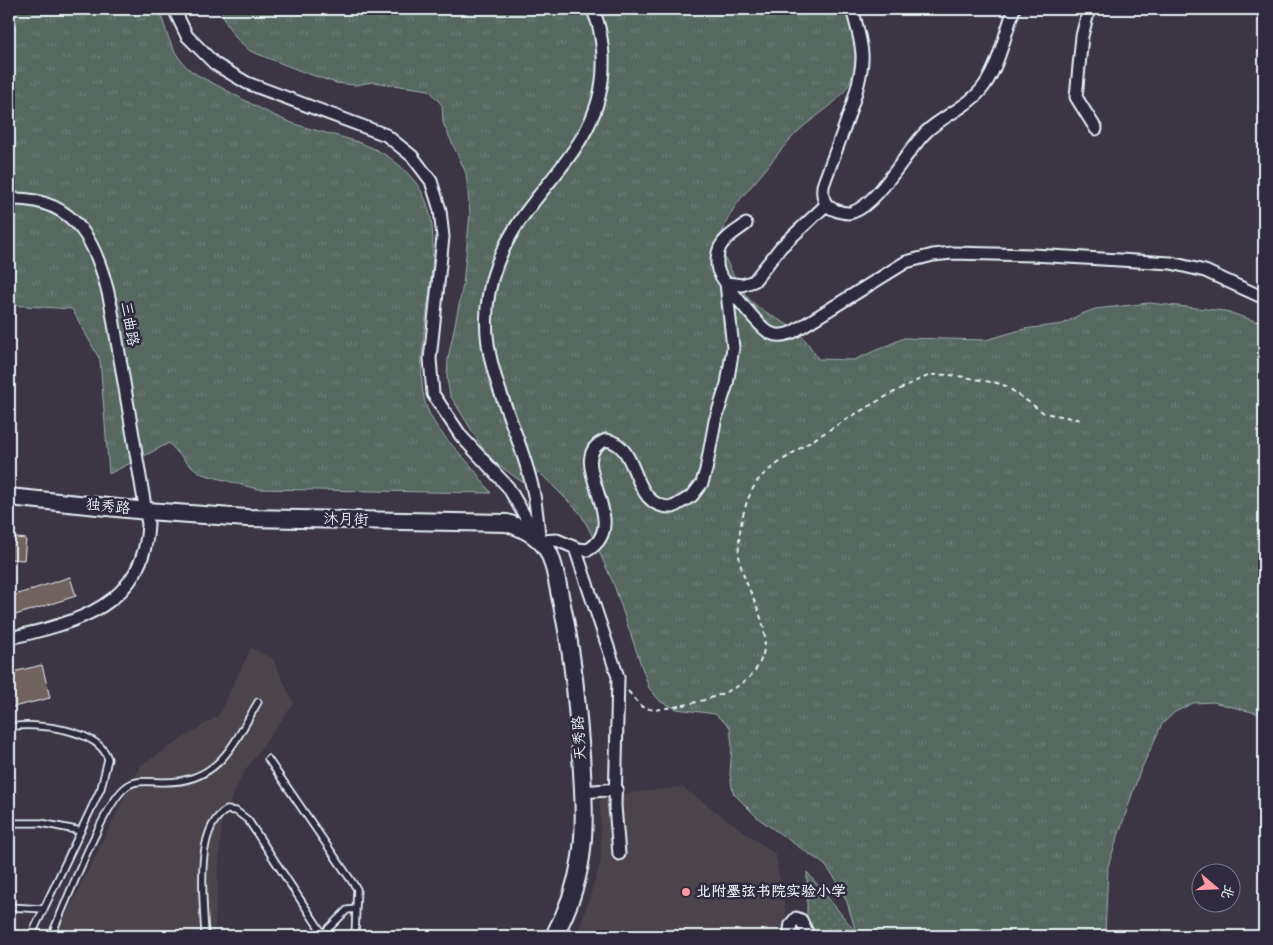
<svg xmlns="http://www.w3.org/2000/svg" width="1273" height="945" font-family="Mynerve,'LXGW WenKai TC',sans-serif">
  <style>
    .built { fill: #4c444c }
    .grass { fill: url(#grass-tufts); stroke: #9facac }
    .park { fill: url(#park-dots); stroke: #9facac }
    .building { fill: #70645f; stroke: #e8f1f8 }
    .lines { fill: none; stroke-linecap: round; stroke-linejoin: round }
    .service-casing { stroke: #e8f1f8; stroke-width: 9 }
    .minor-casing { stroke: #e8f1f8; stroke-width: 15 }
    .secondary-casing { stroke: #e8f1f8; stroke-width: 20 }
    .path { stroke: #e8f1f8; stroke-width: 2; stroke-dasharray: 5 4; stroke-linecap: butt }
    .service { stroke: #2f2a3d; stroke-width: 5.5 }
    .minor { stroke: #2f2a3d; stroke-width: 11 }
    .secondary { stroke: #2f2a3d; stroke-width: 16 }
    .poi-dot { fill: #ff9aa2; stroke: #2f2a3d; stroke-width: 2 }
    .labels { text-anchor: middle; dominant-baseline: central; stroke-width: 5; stroke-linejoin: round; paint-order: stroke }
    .street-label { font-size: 15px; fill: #e8f1f8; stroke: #2f2a3d }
    .poi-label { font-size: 15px; font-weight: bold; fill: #e8f1f8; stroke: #2f2a3d; text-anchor: start }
  </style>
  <defs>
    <pattern id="grass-tufts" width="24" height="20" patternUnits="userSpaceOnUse" patternTransform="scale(1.25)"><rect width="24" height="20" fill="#566861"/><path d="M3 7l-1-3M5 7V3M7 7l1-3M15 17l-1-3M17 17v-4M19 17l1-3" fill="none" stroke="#6e7e78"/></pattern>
    <pattern id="park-dots" width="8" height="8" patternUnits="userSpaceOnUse" patternTransform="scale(1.25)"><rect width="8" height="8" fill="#566861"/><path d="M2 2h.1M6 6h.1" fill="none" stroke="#6e7e78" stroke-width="1.8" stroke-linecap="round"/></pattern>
  </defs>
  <rect width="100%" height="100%" fill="#3c3644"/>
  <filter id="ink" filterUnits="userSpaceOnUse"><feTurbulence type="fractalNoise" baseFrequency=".02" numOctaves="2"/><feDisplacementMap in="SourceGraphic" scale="10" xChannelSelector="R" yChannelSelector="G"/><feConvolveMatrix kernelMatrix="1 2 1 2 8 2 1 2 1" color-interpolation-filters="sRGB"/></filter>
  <g filter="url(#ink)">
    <path class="built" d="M251 648 272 658 294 703 244 772 222 818 214 936H56L140 766 219 715Z
      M682 787 775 854 790 936H574L581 924 601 861 600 797Z"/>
    <path class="grass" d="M9 9H160C164 27 171 50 184 64 193 75 210 81 222 88 249 102 274 118 304 127 349 140 385 143 416 183 456 235 411 334 424 398 430 426 453 445 471 466 478 474 484 484 491 493L257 489 202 474 187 463 169 443 109 474 100 360 72 309 9 305Z
      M221 9H846C852 31 859 53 852 76 845 100 820 112 803 127 789 139 777 155 765 170 747 193 713 222 724 255 728 266 742 292 750 300 764 314 783 320 798 332 806 340 812 349 818 359L854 360 904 338 986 340 1024 329 1063 324 1079 315 1095 309 1149 303 1225 311 1264 324V715L1213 702 1193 703 1175 712 1162 724 1139 774 1108 866 1105 936H857L847 902 837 881 825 865 759 819 733 793 730 774 732 746 730 727 715 714 677 709 661 702 649 688 614 585 590 531 580 513 539 472 522 482 493 461 482 447 450 395 447 378 448 359 463 285 470 213 466 173 443 123 442 105 429 90 373 82 355 85 336 83 303 72 250 51 236 38 226 23Z"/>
    <path class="park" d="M807 872 859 936H807Z"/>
    <path class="building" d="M9 537 26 539 24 560 9 559Z
      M70 577 76 596 9 617V597Z
      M42 665 50 698 9 708V673Z"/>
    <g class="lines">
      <defs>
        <path id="service" d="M9 727C35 722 99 729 108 759L101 788 31 936
          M268 759 357 889 356 909
          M9 823H41L81 831
          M9 907 44 909
          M51 936C65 906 103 804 126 787 135 779 151 782 163 782 219 783 233 745 258 702
          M205 936C204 905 193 827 227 810L236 811 248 820 323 934
          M321 936 347 910 356 909 355 936"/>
        <path id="minor" d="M174 9 187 36 215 64 247 83 386 135 412 156 431 181 440 210 443 237 430 359 433 394 461 436 508 487 536 535
          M852 9C856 23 861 39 862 54 864 85 834 153 823 186 822 196 823 206 835 210 840 212 848 214 853 212 879 203 906 151 927 131 944 115 970 106 984 86 999 65 1005 34 1014 9
          M1089 9 1082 36 1076 97 1096 129
          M9 199C78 196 99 247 111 306L148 524C145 606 75 623 9 638
          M746 224C737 231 725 237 720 247 717 253 716 264 718 270 722 281 760 328 770 333 778 337 786 335 793 332L906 262 933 255 952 253 1033 255 1171 263 1205 271 1264 298
          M539 534C537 518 536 501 532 486 513 406 465 349 497 264 527 184 607 150 603 56 602 40 600 23 592 9
          M540 541 557 540 578 549 588 550C635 522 560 458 606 440 642 445 629 509 673 507L692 496 702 483 706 470 715 421 727 384 733 348 726 283 742 285 754 281 781 247 826 205
          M575 548 618 677 615 806 619 854
          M583 792 617 789
          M789 936 791 924 796 918 801 920 809 936"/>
        <path id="secondary" d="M9 497 147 511 247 518 507 523C523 528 541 537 549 553 556 568 558 588 562 605 573 655 577 704 581 755 583 790 586 823 581 857 577 885 567 912 554 936"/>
      </defs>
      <use href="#service" class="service-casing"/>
      <use href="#minor" class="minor-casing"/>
      <use href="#secondary" class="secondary-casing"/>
      <path class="path" d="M628 691 642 707 654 710C683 706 735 697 754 672 787 626 734 588 739 543 740 522 746 496 759 479 772 462 914 376 933 375 953 373 977 380 997 383L1006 386 1044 413 1082 420"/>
      <use href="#service" class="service"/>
      <use href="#minor" class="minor"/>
      <use href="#secondary" class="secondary"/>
    </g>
  </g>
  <circle class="poi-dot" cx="686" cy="892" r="5"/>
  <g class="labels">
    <g class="street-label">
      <text transform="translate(129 324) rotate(80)">三曲路</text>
      <text transform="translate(108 507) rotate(6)">独秀路</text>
      <text transform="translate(346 520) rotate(1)">沐月街</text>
      <text transform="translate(580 738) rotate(-94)">天秀路</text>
    </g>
    <g class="poi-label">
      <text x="696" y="892">北附墨弦书院实验小学</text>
    </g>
  </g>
  <rect width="1273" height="945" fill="none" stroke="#2f2a3d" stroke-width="30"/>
  <rect x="15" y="15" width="1243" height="915" fill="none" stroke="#e8f1f8" stroke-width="2" filter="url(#ink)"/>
  <g transform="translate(1216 888) rotate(109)"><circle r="24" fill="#2f2a3d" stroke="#797a88"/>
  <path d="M0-4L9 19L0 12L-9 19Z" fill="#ff9aa2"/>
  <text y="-8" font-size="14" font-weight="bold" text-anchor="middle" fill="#e8f1f8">北</text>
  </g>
</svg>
